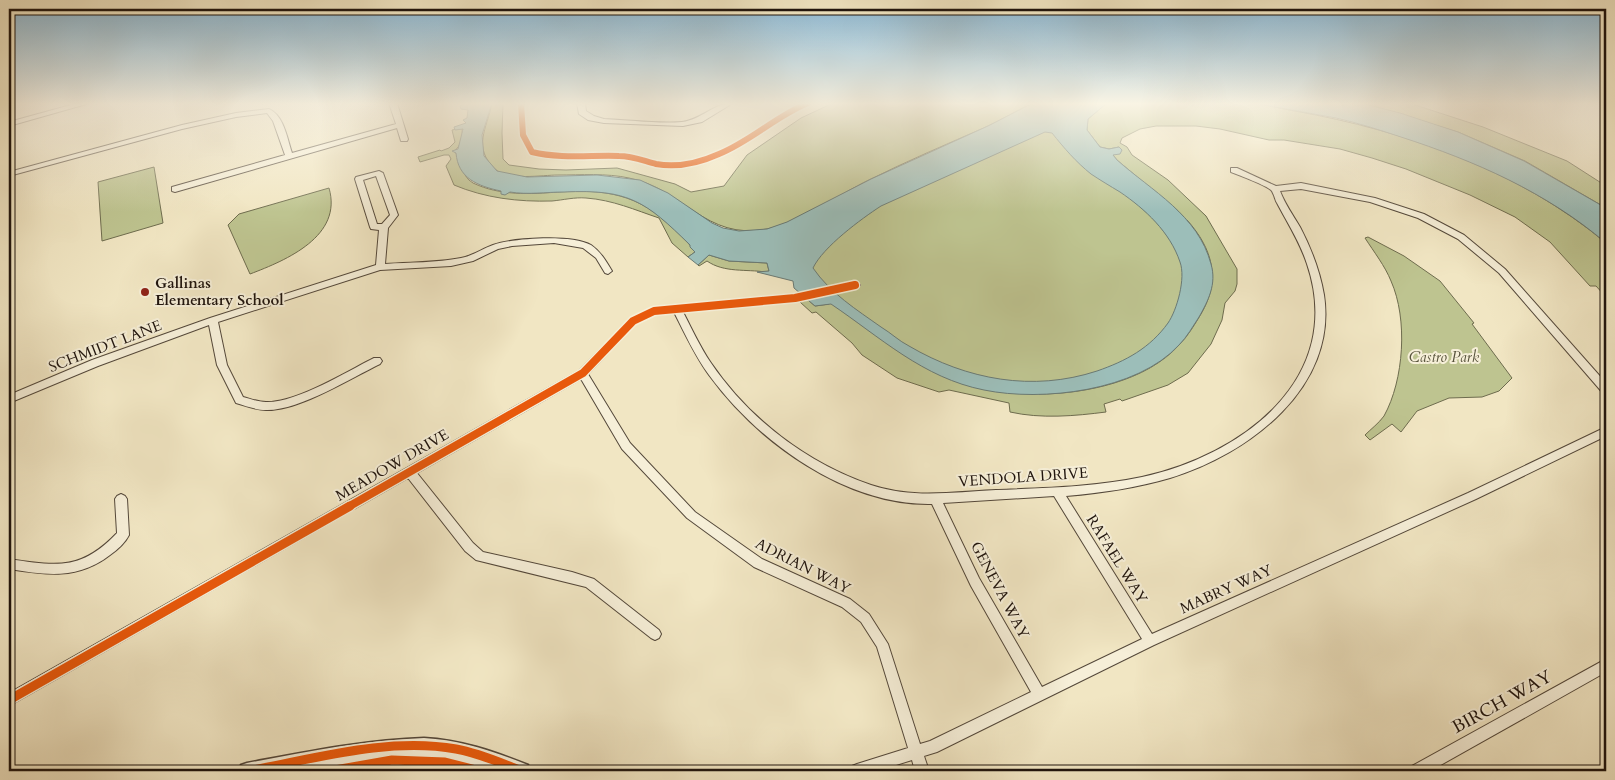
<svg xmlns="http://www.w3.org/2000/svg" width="1615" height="780" font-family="Cardo,serif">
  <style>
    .green { fill: #bec490; stroke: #6e6c4e; fill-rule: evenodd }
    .water { fill: #9cbeb9; stroke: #6a7a74; fill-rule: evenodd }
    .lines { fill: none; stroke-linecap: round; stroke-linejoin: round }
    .minor-casing { stroke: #54483a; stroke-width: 2 }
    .tertiary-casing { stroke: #54483a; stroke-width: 3 }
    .minor { fill: #f6efd8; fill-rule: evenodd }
    .tertiary { fill: #f6efd8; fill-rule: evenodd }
    .cycleway-far2-casing { stroke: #f6efd8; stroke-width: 9 }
    .cycleway-far1-casing { stroke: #f6efd8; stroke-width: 11 }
    .cycleway-casing { stroke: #f6efd8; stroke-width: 12 }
    .cycleway-far2 { stroke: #e8590c; stroke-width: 6 }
    .cycleway-far1 { stroke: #e8590c; stroke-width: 8 }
    .cycleway { stroke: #e8590c; stroke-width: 9 }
    .poi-dot { fill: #8f2418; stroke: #f6efd8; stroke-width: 2 }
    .labels { text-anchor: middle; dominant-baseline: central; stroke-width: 4; stroke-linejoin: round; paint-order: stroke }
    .poi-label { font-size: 15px; font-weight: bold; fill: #1f140d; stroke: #f6efd8; text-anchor: start }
    .street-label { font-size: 15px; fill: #1f140d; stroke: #f6efd8 }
    .park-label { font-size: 15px; font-style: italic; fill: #57523b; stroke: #f6efd8 }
    .near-street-label { font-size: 18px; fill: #1f140d; stroke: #f6efd8 }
  </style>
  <rect width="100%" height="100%" fill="#f1e6c3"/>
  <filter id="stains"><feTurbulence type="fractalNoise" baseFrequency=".004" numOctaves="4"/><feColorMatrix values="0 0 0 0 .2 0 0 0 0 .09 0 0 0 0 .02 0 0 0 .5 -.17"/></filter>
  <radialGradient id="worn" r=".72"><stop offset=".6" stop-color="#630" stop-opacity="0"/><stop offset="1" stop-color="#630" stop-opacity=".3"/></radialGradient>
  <path class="green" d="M492 103H503L502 133 503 159 509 165 539 169 566 170 617 168 675 184 691 192 724 186 747 155 801 118 833 103H1033C1017 110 1002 120 986 127 947 144 907 161 869 180 840 194 797 223 767 229 705 241 684 189 629 178 606 173 581 175 558 175 542 175 508 181 495 169 472 147 487 129 492 103Z
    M1107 103C1140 103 1172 103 1205 103 1221 103 1239 101 1255 103 1268 105 1282 109 1295 111 1406 131 1519 170 1606 243V297L1596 286H1590L1550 242 1515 217 1470 195 1406 169 1372 158 1340 149 1284 140H1269L1220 129 1196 126H1156L1140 129 1122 138 1120 143 1127 147 1132 155 1168 180 1206 216 1237 269V284L1235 291 1225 303 1222 320 1211 344 1188 373 1168 385 1122 401 1120 399 1104 404 1106 412C1075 416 1041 419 1010 412L1009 403 949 390 939 392 897 378 862 355 852 343 816 312 812 313 800 302 808 300 815 306 829 304 785 252 934 157 1064 122 1179 212 1117 160 1113 155 1122 150 1119 147 1109 149 1100 147 1087 130 1088 119ZM1187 220C1213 249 1221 280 1201 314 1195 324 1188 336 1179 345 1147 381 1085 394 1039 394L1144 364 1209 291Z
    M1361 103H1409L1483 127 1567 161 1606 186V208L1525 161 1458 132Z
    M462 128C463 135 461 147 454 151 462 158 460 176 473 183 500 196 530 194 559 192 605 189 638 194 672 227 681 235 689 243 695 252L688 257 672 243 659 218C635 210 613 200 586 198 575 197 563 200 552 201 518 202 485 198 454 185L446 166 451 159 449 155H444L420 162 418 157 440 150 441 151 449 148 455 142 452 130Z
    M154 167 163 223 102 241 98 182Z
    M329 188C343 236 287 260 250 274L228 225 239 214Z
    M1368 237 1404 256 1440 281 1474 323 1472 324 1512 378 1499 391 1482 397 1449 398 1417 411 1401 432 1392 424 1370 440 1365 435C1371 429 1379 423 1384 416 1404 380 1408 319 1391 281 1385 266 1374 252 1365 238Z
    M709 255 729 261 767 263 769 271 765 272C747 269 724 273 707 261L699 266 698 265Z"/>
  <path class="water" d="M465 103H492L482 135 484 156 497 171 527 177 597 175 640 180 668 193 712 223 723 228 739 231 767 229 787 222 871 179 988 126 1033 103H1107L1088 119 1087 130 1100 147 1109 149 1119 147 1122 150 1120 154 1113 155 1117 160C1152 191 1198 215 1211 264 1217 284 1208 301 1199 317 1193 326 1187 337 1179 345 1137 391 1042 402 984 390 923 378 880 337 831 304L815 306 794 288 793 281 757 272 769 271 767 263 729 261 709 255 698 265 688 257 695 252 690 247V245C645 201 629 189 564 192 546 192 528 195 510 192L505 195 501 194V191C477 186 458 178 456 153L452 151 458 149 463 129 455 130 454 127 466 123 463 120 467 118 468 110 461 109 460 106ZM1045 132 1052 133C1064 148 1076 162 1091 174 1100 180 1110 186 1120 192 1145 209 1170 232 1180 262 1186 278 1177 310 1168 323 1150 348 1126 361 1097 371 1033 392 967 380 909 346 899 341 891 333 881 327 857 310 830 293 813 268 823 247 861 219 881 206Z
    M1253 103H1361L1400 113 1458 132 1524 161 1606 208V243C1546 192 1475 161 1401 137 1380 130 1358 123 1336 118 1308 113 1281 108 1253 103Z"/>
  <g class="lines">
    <defs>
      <path id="minor" d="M78 103H90L9 126V122Z
        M389 103H397L408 139 407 141H401L397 128 175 192 172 191V187L285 155 273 121 267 113 236 117 182 129 9 176V172L182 125 236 113 269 109C284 116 287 138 292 153L396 124Z
        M577 103H585L586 111 594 116 604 119C628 120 659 124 682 122 701 120 714 103 733 103L702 122 683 126 604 123 588 120 579 114Z
        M1231 168H1237L1276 186 1301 183 1375 198 1424 214 1464 235 1505 269 1606 383V393L1602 392 1499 273 1458 239 1418 218 1370 202 1301 189 1280 191C1285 204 1293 215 1300 227 1311 248 1320 271 1324 295 1338 387 1249 454 1170 478 1136 488 1101 493 1066 496L1152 634 1468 493 1606 427V436L1476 499 1154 645 937 752 924 756 929 771H915L912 760 877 771H850L852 766 857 764 908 748 877 647 861 622 842 607 754 567 687 518 622 449 581 379 417 473 473 543 483 552 572 572 594 579 659 630 661 634 659 638 655 640 651 638 586 587 476 560 465 551 408 478 9 706V693L580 370 630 319 651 309 795 295 855 282 858 283 860 285 858 287 795 301 683 312C692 329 700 347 711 363 749 419 807 463 871 485 913 499 953 492 996 490 1045 488 1094 487 1142 477 1242 455 1346 379 1307 264 1300 242 1288 224 1277 203 1275 200 1274 193 1271 190 1267 186 1239 175 1231 172ZM674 312C685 334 695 356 709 375 758 442 846 506 932 504L971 586 1031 692 930 741 920 744 888 644 869 614 850 599 762 559 695 512 630 443 588 374 636 323 656 314ZM1054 496 1142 639 1042 687 979 578 943 503Z
        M379 171 383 173 398 215 388 228 385 264C410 262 436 263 461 258 472 256 482 249 493 245 513 238 572 234 591 245 601 252 606 261 612 271L608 274 605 273 596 258 583 248 554 243 512 246 498 249 473 261 451 266 380 270 218 322 227 365 243 397C251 399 258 402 266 402 296 403 346 372 374 358H380L382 361 380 364C351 378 299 411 266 410 256 410 246 406 236 403L217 365 209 325 98 366 9 403V395L92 360 210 318 376 265 379 230 371 229 370 227 355 179 356 177ZM376 176 390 215 382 224H377L363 180Z
        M121 494 125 496 127 499 129 535C125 543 117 550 110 555 78 580 46 575 9 569V559C57 566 81 571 117 533L115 499 117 496Z
        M1606 659V672L1430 771H1410L1412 766Z"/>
      <path id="tertiary" d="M424 738C461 740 493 751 528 765L530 771H501L486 766 488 771 392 768 376 771H321L323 765 291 771H239L241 765 247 763C306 752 364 740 424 738Z"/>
    </defs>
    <use href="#minor" class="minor-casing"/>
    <use href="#tertiary" class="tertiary-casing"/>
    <use href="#minor" class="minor"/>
    <use href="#tertiary" class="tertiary"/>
    <defs>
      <path id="cycleway-far2" d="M521 103 523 135 532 152C561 159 590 155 619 156 632 156 644 161 656 164 678 168 699 163 719 154 751 141 776 116 808 103"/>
      <path id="cycleway-far1" d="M348 507 583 373 633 321 654 311 795 298 855 285"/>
      <path id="cycleway" d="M9 700 350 506
        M247 771C314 759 388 737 456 749 479 753 501 763 522 771
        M329 771 392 760 445 762 480 771"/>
    </defs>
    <use href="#cycleway-far2" class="cycleway-far2-casing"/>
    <use href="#cycleway-far1" class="cycleway-far1-casing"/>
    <use href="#cycleway" class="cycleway-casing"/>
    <use href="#cycleway-far2" class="cycleway-far2"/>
    <use href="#cycleway-far1" class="cycleway-far1"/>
    <use href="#cycleway" class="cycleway"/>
  </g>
  <linearGradient id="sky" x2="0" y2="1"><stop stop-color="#89b8d5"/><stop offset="0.49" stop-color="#f9f4e4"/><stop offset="1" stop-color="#f9f4e4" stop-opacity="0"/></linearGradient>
  <rect width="1615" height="212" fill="url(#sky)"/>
  <circle class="poi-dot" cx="145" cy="292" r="5"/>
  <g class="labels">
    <g class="poi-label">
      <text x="155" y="283">Gallinas<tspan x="155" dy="17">Elementary School</tspan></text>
    </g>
    <g class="street-label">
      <text transform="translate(105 346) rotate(-21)">SCHMIDT LANE</text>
      <text transform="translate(392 465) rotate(-30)">MEADOW DRIVE</text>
      <text transform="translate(1023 477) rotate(-4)">VENDOLA DRIVE</text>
      <text transform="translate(1117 559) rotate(58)">RAFAEL WAY</text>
      <text transform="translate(803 566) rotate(27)">ADRIAN WAY</text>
      <text transform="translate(1226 589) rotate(-24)">MABRY WAY</text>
      <text transform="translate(1000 590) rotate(62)">GENEVA WAY</text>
    </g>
    <g class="park-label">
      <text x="1444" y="357">Castro Park</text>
    </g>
    <g class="near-street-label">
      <text transform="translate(1502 702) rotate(-29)">BIRCH WAY</text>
    </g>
  </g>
  <rect width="1615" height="780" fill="none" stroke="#f1e6c3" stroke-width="30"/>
  <rect x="10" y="10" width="1595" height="760" fill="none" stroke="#1f140d" stroke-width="2.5"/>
  <rect x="15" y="15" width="1585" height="750" fill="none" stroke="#1f140d"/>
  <rect width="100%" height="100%" filter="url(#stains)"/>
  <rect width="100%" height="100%" fill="url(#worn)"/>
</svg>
